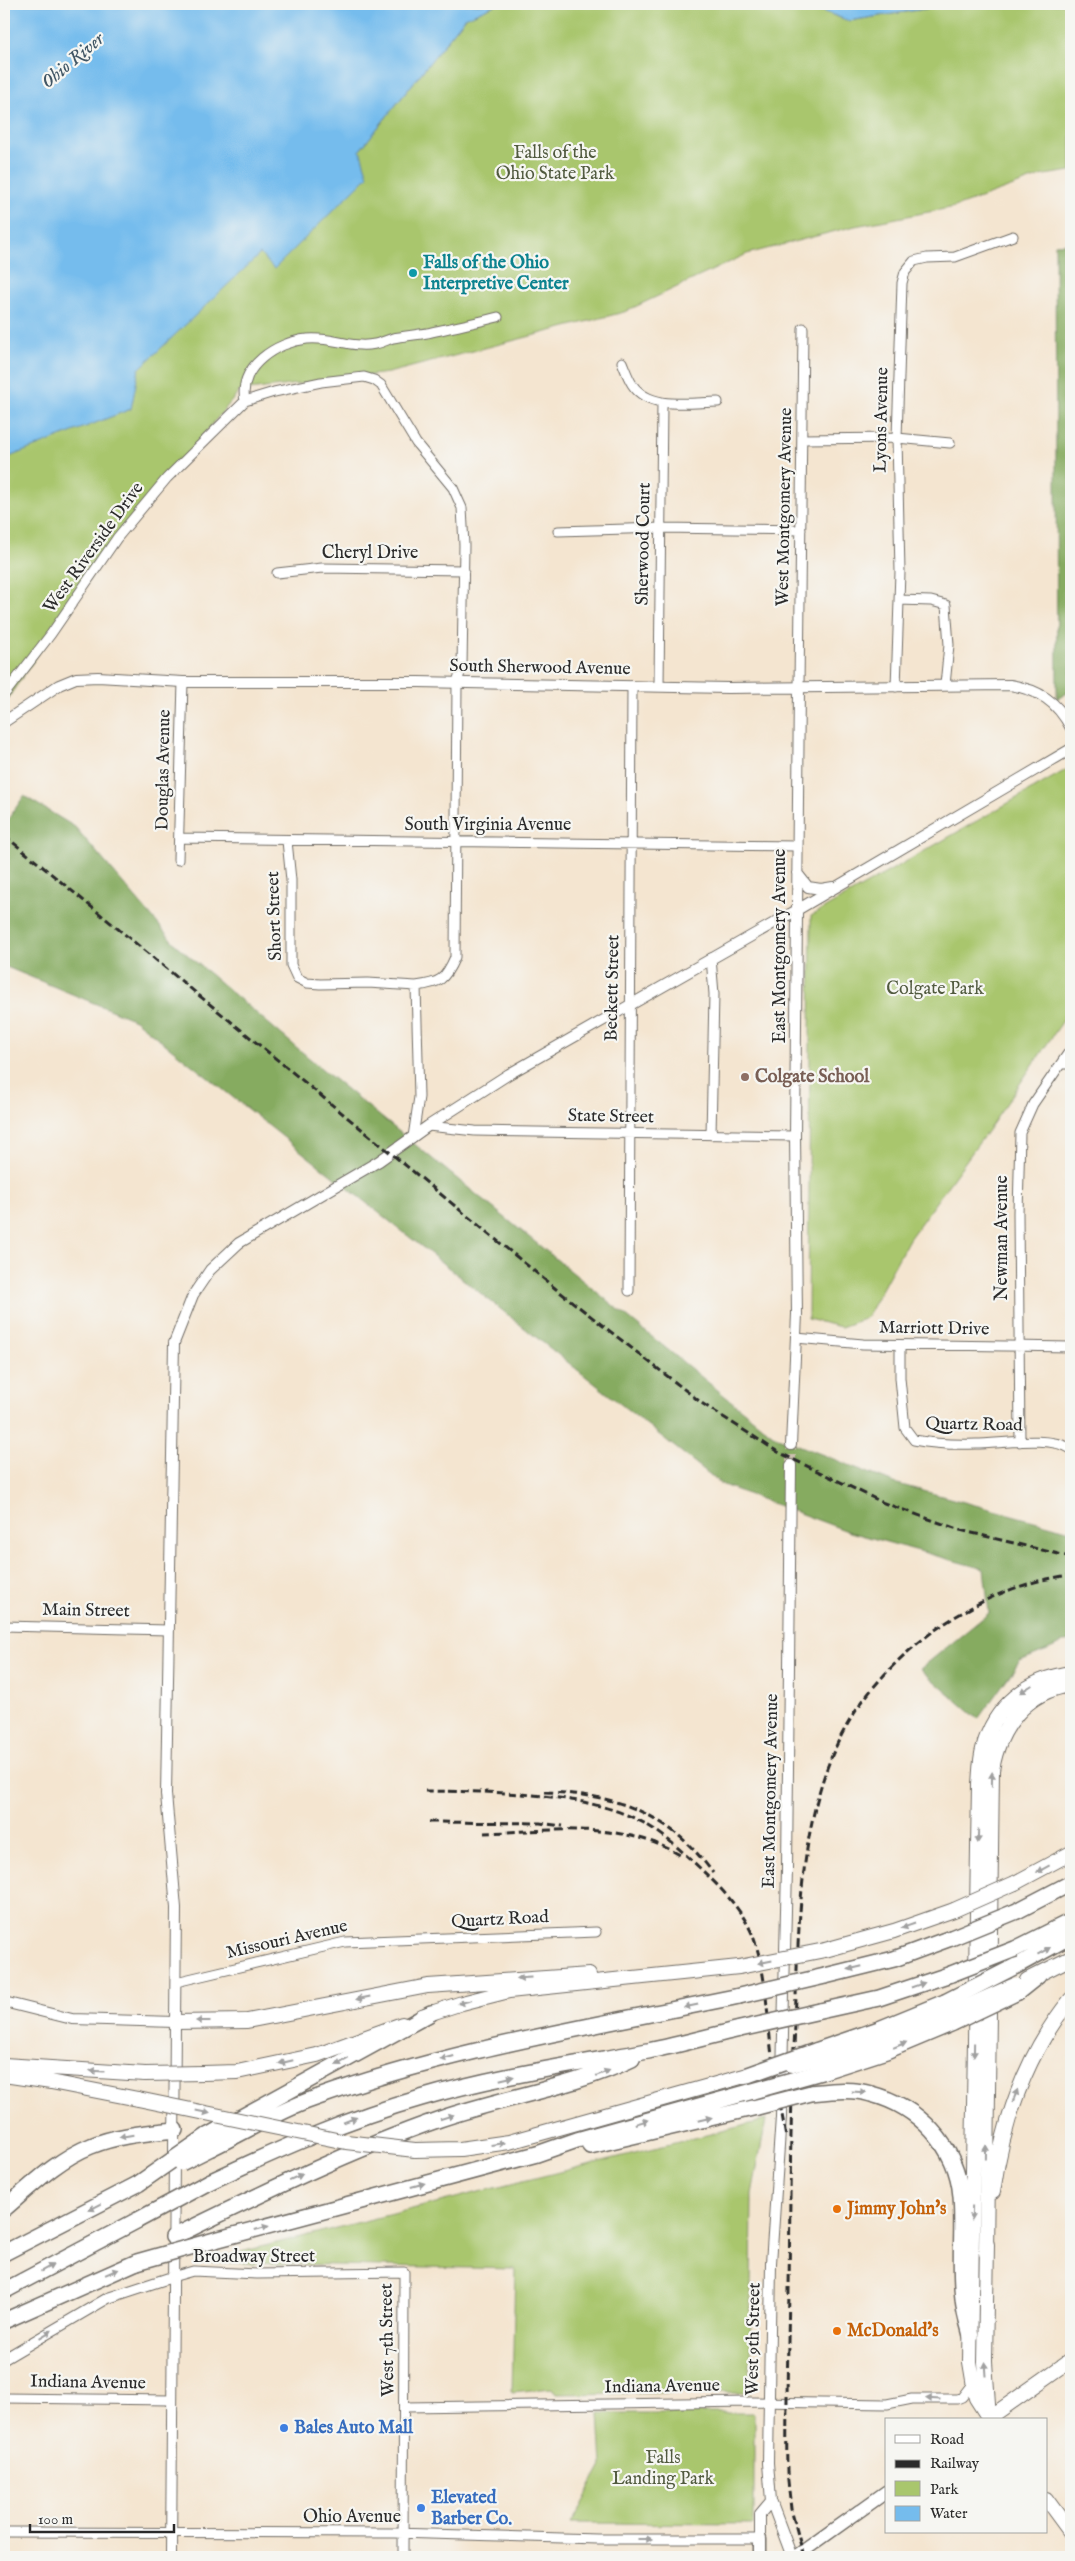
<svg xmlns="http://www.w3.org/2000/svg" width="1075" height="2561" font-family="'IM FELL English',serif">
  <style>
    .green { fill: #a9c66d; stroke: #6a784c }
    .forest { fill: #86ab60; stroke: #586b46 }
    .water { fill: #75bced; stroke: #50748c }
    .lines { fill: none; stroke-linecap: round; stroke-linejoin: round }
    .tertiary-tunnel { stroke: #ccc0af; stroke-width: 10; stroke-dasharray: 10 5; stroke-linecap: butt }
    .minor-casing { stroke: #716c65; stroke-width: 11 }
    .tertiary-casing { stroke: #716c65; stroke-width: 12 }
    .secondary-casing { stroke: #716c65; stroke-width: 15 }
    .primary-casing { stroke: #716c65; stroke-width: 16 }
    .motorway-casing { stroke: #716c65; stroke-width: 18 }
    .minor { stroke: #fff; stroke-width: 9 }
    .tertiary { stroke: #fff; stroke-width: 10 }
    .secondary { stroke: #fff; stroke-width: 12 }
    .primary { stroke: #fff; stroke-width: 14 }
    .motorway { stroke: #fff; stroke-width: 15 }
    .rail { stroke: #2b2b2b; stroke-width: 3; stroke-dasharray: 8 4; stroke-linecap: butt }
    .primary-bridge-casing { stroke: #716c65; stroke-width: 16; stroke-linecap: butt }
    .motorway-bridge-casing { stroke: #716c65; stroke-width: 18; stroke-linecap: butt }
    .primary-bridge { stroke: #fff; stroke-width: 14 }
    .motorway-bridge { stroke: #fff; stroke-width: 15 }
    .oneway { fill: #a0a0a0 }
    .culture-dot { fill: #0f9aa8; stroke: #f6f6f2; stroke-width: 2 }
    .education-dot { fill: #8d6e63; stroke: #f6f6f2; stroke-width: 2 }
    .food-dot { fill: #e8710a; stroke: #f6f6f2; stroke-width: 2 }
    .shop-dot { fill: #3f7fe0; stroke: #f6f6f2; stroke-width: 2 }
    .labels { text-anchor: middle; dominant-baseline: central; stroke-width: 4.5; stroke-linejoin: round; paint-order: stroke }
    .park-label { font-size: 18px; fill: #515a3f; stroke: #f6f6f2 }
    .culture-label { font-size: 18px; font-weight: bold; fill: #0d838f; stroke: #f6f6f2; text-anchor: start }
    .street-label { font-size: 18px; fill: #2b2b2b; stroke: #f6f6f2 }
    .education-label { font-size: 18px; font-weight: bold; fill: #785e54; stroke: #f6f6f2; text-anchor: start }
    .food-label { font-size: 18px; font-weight: bold; fill: #c56008; stroke: #f6f6f2; text-anchor: start }
    .shop-label { font-size: 18px; font-weight: bold; fill: #366cbe; stroke: #f6f6f2; text-anchor: start }
    .water-label { font-size: 19px; font-style: italic; fill: #415665; stroke: #f6f6f2 }
  </style>
  <rect width="100%" height="100%" fill="#f6f6f2"/>
  <filter id="ink" filterUnits="userSpaceOnUse"><feTurbulence type="fractalNoise" baseFrequency=".02" numOctaves="2"/><feDisplacementMap in="SourceGraphic" scale="10" xChannelSelector="R" yChannelSelector="G"/><feConvolveMatrix kernelMatrix="1 2 1 2 8 2 1 2 1" color-interpolation-filters="sRGB"/></filter>
  <filter id="wash" filterUnits="userSpaceOnUse"><feTurbulence type="fractalNoise" baseFrequency=".0096" numOctaves="4" result="noise"/><feDisplacementMap in="SourceGraphic" scale="20" xChannelSelector="R" yChannelSelector="G"/><feGaussianBlur stdDeviation="1.12" result="paint"/><feColorMatrix in="noise" values="0 0 0 0 0 0 0 0 0 0 0 0 0 0 0 0 0 1.4 0 .05"/><feComposite in="paint" operator="in"/></filter>
  <g filter="url(#wash)">
    <rect width="100%" height="100%" fill="#f4e5d0"/>
    <path class="green" d="M497 4H803L849 21 955 4H1071V171L1044 175 955 207 855 226 747 254 624 312 388 373 240 391 117 538 4 704V338L360 150 465 18Z
      M1071 767V1009L989 1129 909 1239 866 1318 841 1327 808 1319 811 916Z
      M766 2120 752 2194 750 2392 556 2394 552 2388 512 2392 515 2269 201 2262Z
      M599 2413H754V2524L571 2523 602 2466Z"/>
    <path class="forest" d="M1071 243V691L1057 699 1055 244Z
      M24 796 75 827 176 945 328 1074 773 1435 894 1483 1071 1531V1640L1020 1661 978 1719 920 1669 989 1613 984 1569 850 1532 723 1485 135 1020 4 966V825Z"/>
    <path class="water" d="M4 4H497L465 18 360 150 368 176 274 269 260 254 139 369 131 409 4 459Z
      M803 4H955L849 21Z"/>
  </g>
  <g filter="url(#ink)">
    <g class="lines">
      <path class="tertiary-tunnel" d="M791 1465V1445"/>
      <defs>
        <path id="minor" d="M622 362C625 369 628 378 632 384 649 411 692 402 718 402
          M245 401C238 366 277 342 307 339 331 336 351 349 375 344 381 343 387 340 393 338 404 336 416 335 427 333 450 328 474 323 498 317
          M802 439 897 438 950 443
          M558 531 661 528 801 530
          M277 573 322 568 464 570
          M899 600 931 601 946 605 949 645 945 685
          M659 686 662 403
          M799 687 803 328
          M896 687 900 572 897 438 902 283 905 272 914 261 927 258 955 257 1013 236
          M4 695 51 634 117 538 167 478 245 401 274 392 321 382 364 377 374 380 381 385 416 443 453 488 462 508 464 545 462 667 457 682 455 957C445 980 440 983 416 986L419 1097 413 1137
          M179 838 797 846
          M287 841 291 880V965L297 978 307 983 320 984 368 983 416 986
          M178 860 183 682
          M711 958 714 994 711 1135
          M1061 1064H1071
          M428 1126 475 1131 795 1136
          M629 1291 632 686
          M796 1338 863 1344 1071 1347
          M900 1345V1378L905 1428 914 1440C935 1444 955 1445 976 1444 1001 1444 1050 1435 1071 1449
          M1020 1442 1018 1213 1020 1133 1033 1104 1071 1049
          M4 1626 168 1630
          M176 1982 345 1942 596 1932
          M172 2277 193 2271 257 2274 404 2272 403 2557
          M4 2398 171 2400
          M405 2407 751 2402 887 2404 912 2399H957L962 2397 972 2384
          M4 2532 395 2533 597 2539H760"/>
        <path id="tertiary" d="M4 722 59 685 76 678 98 677 183 682H418L728 688 1010 685C1039 690 1057 701 1071 728
          M797 873 808 887 821 889 833 887
          M791 1445 797 1314 795 1136 799 687
          M791 1465 787 1869 781 2117 771 2263 768 2463 771 2501 792 2557
          M4 2002 72 2019 175 2022
          M4 2359 108 2298 172 2277
          M760 2539V2514L771 2501
          M171 2557 175 2022 176 1908 166 1794 174 1343 193 1295 210 1270 239 1243 379 1161 428 1126 509 1074 797 910 1071 749"/>
        <path id="secondary" d="M760 2539V2557
          M795 2557 886 2492"/>
        <path id="primary" d="M1015 1883 1071 1853
          M825 1950 894 1931 954 1910
          M1027 1980 1071 1958
          M422 2016 462 2003 509 1991 739 1967
          M175 2022 247 2021 428 1986 589 1975
          M817 2059 882 2040 950 2014
          M4 2065 145 2074
          M203 2073 237 2072 317 2055 402 2024
          M4 2075 51 2082 138 2099
          M415 2150 460 2149 509 2142 748 2075
          M993 2192C1003 2121 1025 2055 1071 1999
          M987 2244 985 2362 989 2417
          M986 2253 992 1770C999 1727 1026 1691 1071 1685
          M989 2418 1071 2360
          M990 2420 976 2398 970 2362 979 1784C980 1773 980 1760 983 1749 994 1706 1028 1679 1071 1673
          M1046 2499 1071 2533"/>
        <path id="motorway" d="M1017 1911 1071 1883
          M1015 1949 1071 1921
          M1016 1966 1071 1936
          M825 1976 894 1959 951 1938
          M1018 1992 1038 1976
          M820 2011 879 1998 951 1974
          M815 2051 879 2029 945 2002
          M821 2072 886 2051 953 2023
          M811 2093C830 2091 852 2088 871 2094 918 2106 957 2146 961 2196 964 2232 958 2270 964 2306 965 2316 969 2326 971 2336
          M207 2136 431 2013
          M590 2146 757 2107
          M211 2148C245 2132 278 2111 313 2099 450 2049 596 2026 739 1996
          M209 2182C279 2149 347 2119 421 2098 495 2076 572 2065 648 2051 679 2045 710 2036 740 2029
          M4 2209C31 2186 58 2159 91 2146 117 2135 147 2133 175 2130
          M173 2237C261 2194 348 2151 440 2119 504 2097 572 2088 632 2059
          M215 2240 537 2154 577 2140 753 2091
          M4 2253 138 2184
          M4 2291 138 2220
          M4 2321 137 2262"/>
      </defs>
      <use href="#minor" class="minor-casing"/>
      <use href="#tertiary" class="tertiary-casing"/>
      <use href="#secondary" class="secondary-casing"/>
      <use href="#primary" class="primary-casing"/>
      <use href="#motorway" class="motorway-casing"/>
      <use href="#minor" class="minor"/>
      <use href="#tertiary" class="tertiary"/>
      <use href="#secondary" class="secondary"/>
      <use href="#primary" class="primary"/>
      <use href="#motorway" class="motorway"/>
      <path class="rail" d="M4 835 556 1289 703 1404 778 1452 884 1503 960 1530 1071 1557
        M425 1791C490 1792 586 1791 644 1823 666 1836 684 1853 703 1871 722 1889 743 1911 753 1936 767 1974 767 2017 772 2056 775 2084 782 2111 786 2138
        M545 1792C617 1794 669 1813 713 1873
        M429 1822 540 1823 563 1826
        M484 1833C549 1831 621 1820 680 1855
        M804 2557 791 2509 787 2472C786 2412 788 2351 789 2290 790 2209 790 2128 794 2047 799 1948 795 1830 839 1740 881 1655 977 1586 1071 1575"/>
      <defs>
        <path id="primary-bridge" d="M954 1910 1015 1883
          M739 1967 825 1950
          M950 2014 1015 1985
          M792 2065 817 2059
          M145 2074 203 2073
          M138 2099 346 2142 415 2150"/>
        <path id="motorway-bridge" d="M951 1938 1017 1911
          M951 1974 1015 1949
          M739 1996 825 1976
          M945 2002 1016 1966
          M953 2023 1018 1992
          M740 2029 820 2011
          M748 2075 815 2051
          M753 2091 821 2072
          M757 2107 811 2093
          M181 2163 211 2148
          M138 2184 207 2136
          M138 2220 209 2182
          M137 2262 215 2240"/>
      </defs>
      <use href="#primary-bridge" class="primary-bridge-casing"/>
      <use href="#motorway-bridge" class="motorway-bridge-casing"/>
      <use href="#primary-bridge" class="primary-bridge"/>
      <use href="#motorway-bridge" class="motorway-bridge"/>
    </g>
    <defs><path id="oneway-solid" d="M-6-.8H1V-3.2L6.5 0L1 3.2V.8H-6Z" transform="scale(1.25)"/></defs>
    <g class="oneway">
      <use href="#oneway-solid" transform="translate(1026 1689) rotate(148)"/>
      <use href="#oneway-solid" transform="translate(992 1779) rotate(-89)"/>
      <use href="#oneway-solid" transform="translate(978 1836) rotate(92)"/>
      <use href="#oneway-solid" transform="translate(1043 1869) rotate(152)"/>
      <use href="#oneway-solid" transform="translate(908 1926) rotate(161)"/>
      <use href="#oneway-solid" transform="translate(1044 1951) rotate(-29)"/>
      <use href="#oneway-solid" transform="translate(765 1962) rotate(169)"/>
      <use href="#oneway-solid" transform="translate(855 1968) rotate(167)"/>
      <use href="#oneway-solid" transform="translate(524 1978) rotate(177)"/>
      <use href="#oneway-solid" transform="translate(918 1985) rotate(-19)"/>
      <use href="#oneway-solid" transform="translate(363 1998) rotate(168)"/>
      <use href="#oneway-solid" transform="translate(465 2002) rotate(165)"/>
      <use href="#oneway-solid" transform="translate(691 2006) rotate(168)"/>
      <use href="#oneway-solid" transform="translate(203 2021) rotate(180)"/>
      <use href="#oneway-solid" transform="translate(900 2045) rotate(-23)"/>
      <use href="#oneway-solid" transform="translate(974 2050) rotate(91)"/>
      <use href="#oneway-solid" transform="translate(447 2058) rotate(165)"/>
      <use href="#oneway-solid" transform="translate(286 2062) rotate(167)"/>
      <use href="#oneway-solid" transform="translate(342 2062) rotate(152)"/>
      <use href="#oneway-solid" transform="translate(97 2071) rotate(-176)"/>
      <use href="#oneway-solid" transform="translate(603 2073) rotate(-22)"/>
      <use href="#oneway-solid" transform="translate(507 2078) rotate(-13)"/>
      <use href="#oneway-solid" transform="translate(859 2092) rotate(4)"/>
      <use href="#oneway-solid" transform="translate(1015 2096) rotate(-69)"/>
      <use href="#oneway-solid" transform="translate(203 2112) rotate(12)"/>
      <use href="#oneway-solid" transform="translate(447 2117) rotate(-18)"/>
      <use href="#oneway-solid" transform="translate(705 2119) rotate(-13)"/>
      <use href="#oneway-solid" transform="translate(350 2120) rotate(-21)"/>
      <use href="#oneway-solid" transform="translate(642 2122) rotate(-16)"/>
      <use href="#oneway-solid" transform="translate(126 2136) rotate(171)"/>
      <use href="#oneway-solid" transform="translate(498 2144) rotate(-8)"/>
      <use href="#oneway-solid" transform="translate(986 2152) rotate(-89)"/>
      <use href="#oneway-solid" transform="translate(296 2177) rotate(-24)"/>
      <use href="#oneway-solid" transform="translate(418 2185) rotate(-15)"/>
      <use href="#oneway-solid" transform="translate(95 2207) rotate(153)"/>
      <use href="#oneway-solid" transform="translate(972 2213) rotate(91)"/>
      <use href="#oneway-solid" transform="translate(262 2228) rotate(-15)"/>
      <use href="#oneway-solid" transform="translate(47 2268) rotate(-28)"/>
      <use href="#oneway-solid" transform="translate(112 2272) rotate(-22)"/>
      <use href="#oneway-solid" transform="translate(46 2334) rotate(-31)"/>
      <use href="#oneway-solid" transform="translate(985 2369) rotate(-94)"/>
      <use href="#oneway-solid" transform="translate(933 2399) rotate(-177)"/>
      <use href="#oneway-solid" transform="translate(645 2539)"/>
    </g>
  </g>
  <circle class="culture-dot" cx="413" cy="273" r="5"/>
  <circle class="education-dot" cx="745" cy="1077" r="5"/>
  <g class="food-dot">
    <circle cx="837" cy="2209" r="5"/>
    <circle cx="837" cy="2331" r="5"/>
  </g>
  <g class="shop-dot">
    <circle cx="284" cy="2428" r="5"/>
    <circle cx="421" cy="2508" r="5"/>
  </g>
  <g class="labels">
    <g class="park-label">
      <text x="555" y="153">Falls of the<tspan x="555" dy="21">Ohio State Park</tspan></text>
      <text x="935" y="989">Colgate Park</text>
      <text x="663" y="2458">Falls<tspan x="663" dy="21">Landing Park</tspan></text>
    </g>
    <g class="culture-label">
      <text x="423" y="263">Falls of the Ohio<tspan x="423" dy="21">Interpretive Center</tspan></text>
    </g>
    <g class="street-label">
      <text transform="translate(882 420) rotate(-89)">Lyons Avenue</text>
      <text transform="translate(785 507) rotate(-89)">West Montgomery Avenue</text>
      <text transform="translate(644 544) rotate(-89)">Sherwood Court</text>
      <text transform="translate(94 548) rotate(-54)">West Riverside Drive</text>
      <text x="370" y="553">Cheryl Drive</text>
      <text transform="translate(540 668) rotate(1)">South Sherwood Avenue</text>
      <text transform="translate(164 770) rotate(-89)">Douglas Avenue</text>
      <text x="488" y="825">South Virginia Avenue</text>
      <text transform="translate(275 916) rotate(-92)">Short Street</text>
      <text transform="translate(780 946) rotate(-90)">East Montgomery Avenue</text>
      <text transform="translate(613 988) rotate(-89)">Beckett Street</text>
      <text transform="translate(611 1117) rotate(1)">State Street</text>
      <text transform="translate(1002 1238) rotate(-90)">Newman Avenue</text>
      <text transform="translate(934 1329) rotate(1)">Marriott Drive</text>
      <text transform="translate(974 1425) rotate(1)">Quartz Road</text>
      <text transform="translate(86 1611) rotate(1)">Main Street</text>
      <text transform="translate(771 1791) rotate(-89)">East Montgomery Avenue</text>
      <text transform="translate(500 1920) rotate(-3)">Quartz Road</text>
      <text transform="translate(287 1940) rotate(-13)">Missouri Avenue</text>
      <text x="254" y="2257">Broadway Street</text>
      <text transform="translate(754 2339) rotate(-89)">West 9th Street</text>
      <text transform="translate(388 2340) rotate(-91)">West 7th Street</text>
      <text transform="translate(88 2383) rotate(1)">Indiana Avenue</text>
      <text transform="translate(662 2387) rotate(-1)">Indiana Avenue</text>
      <text x="352" y="2517">Ohio Avenue</text>
    </g>
    <g class="education-label">
      <text x="755" y="1077">Colgate School</text>
    </g>
    <g class="food-label">
      <text x="847" y="2209">Jimmy John's</text>
      <text x="847" y="2331">McDonald's</text>
    </g>
    <g class="shop-label">
      <text x="294" y="2428">Bales Auto Mall</text>
      <text x="431" y="2498">Elevated<tspan x="431" dy="21">Barber Co.</tspan></text>
    </g>
    <g class="water-label">
      <text transform="translate(73 61) rotate(-40)">Ohio River</text>
    </g>
  </g>
  <rect width="1075" height="2561" fill="none" stroke="#f6f6f2" stroke-width="20"/>
  <rect x="885" y="2418" width="162" height="115" fill="#f6f6f2" stroke="#a5a5a2"/>
  <rect x="895" y="2435" width="25" height="8" fill="#ffffff" stroke="#a5a5a2"/>
  <text x="930" y="2444" font-size="15" fill="#2b2b2b">Road</text>
  <rect x="895" y="2460" width="25" height="8" fill="#2b2b2b" stroke="#a5a5a2"/>
  <text x="930" y="2468" font-size="15" fill="#2b2b2b">Railway</text>
  <rect x="895" y="2481" width="25" height="15" fill="#a9c66d" stroke="#a5a5a2"/>
  <text x="930" y="2494" font-size="15" fill="#2b2b2b">Park</text>
  <rect x="895" y="2506" width="25" height="15" fill="#75bced" stroke="#a5a5a2"/>
  <text x="930" y="2518" font-size="15" fill="#2b2b2b">Water</text>
  <path d="M30 2524v8h144v-8" fill="none" stroke="#2b2b2b" stroke-width="2.5"/>
  <text x="38" y="2524" font-size="15" fill="#2b2b2b" stroke="#f6f6f2" stroke-width="4" paint-order="stroke">100 m</text>
</svg>
